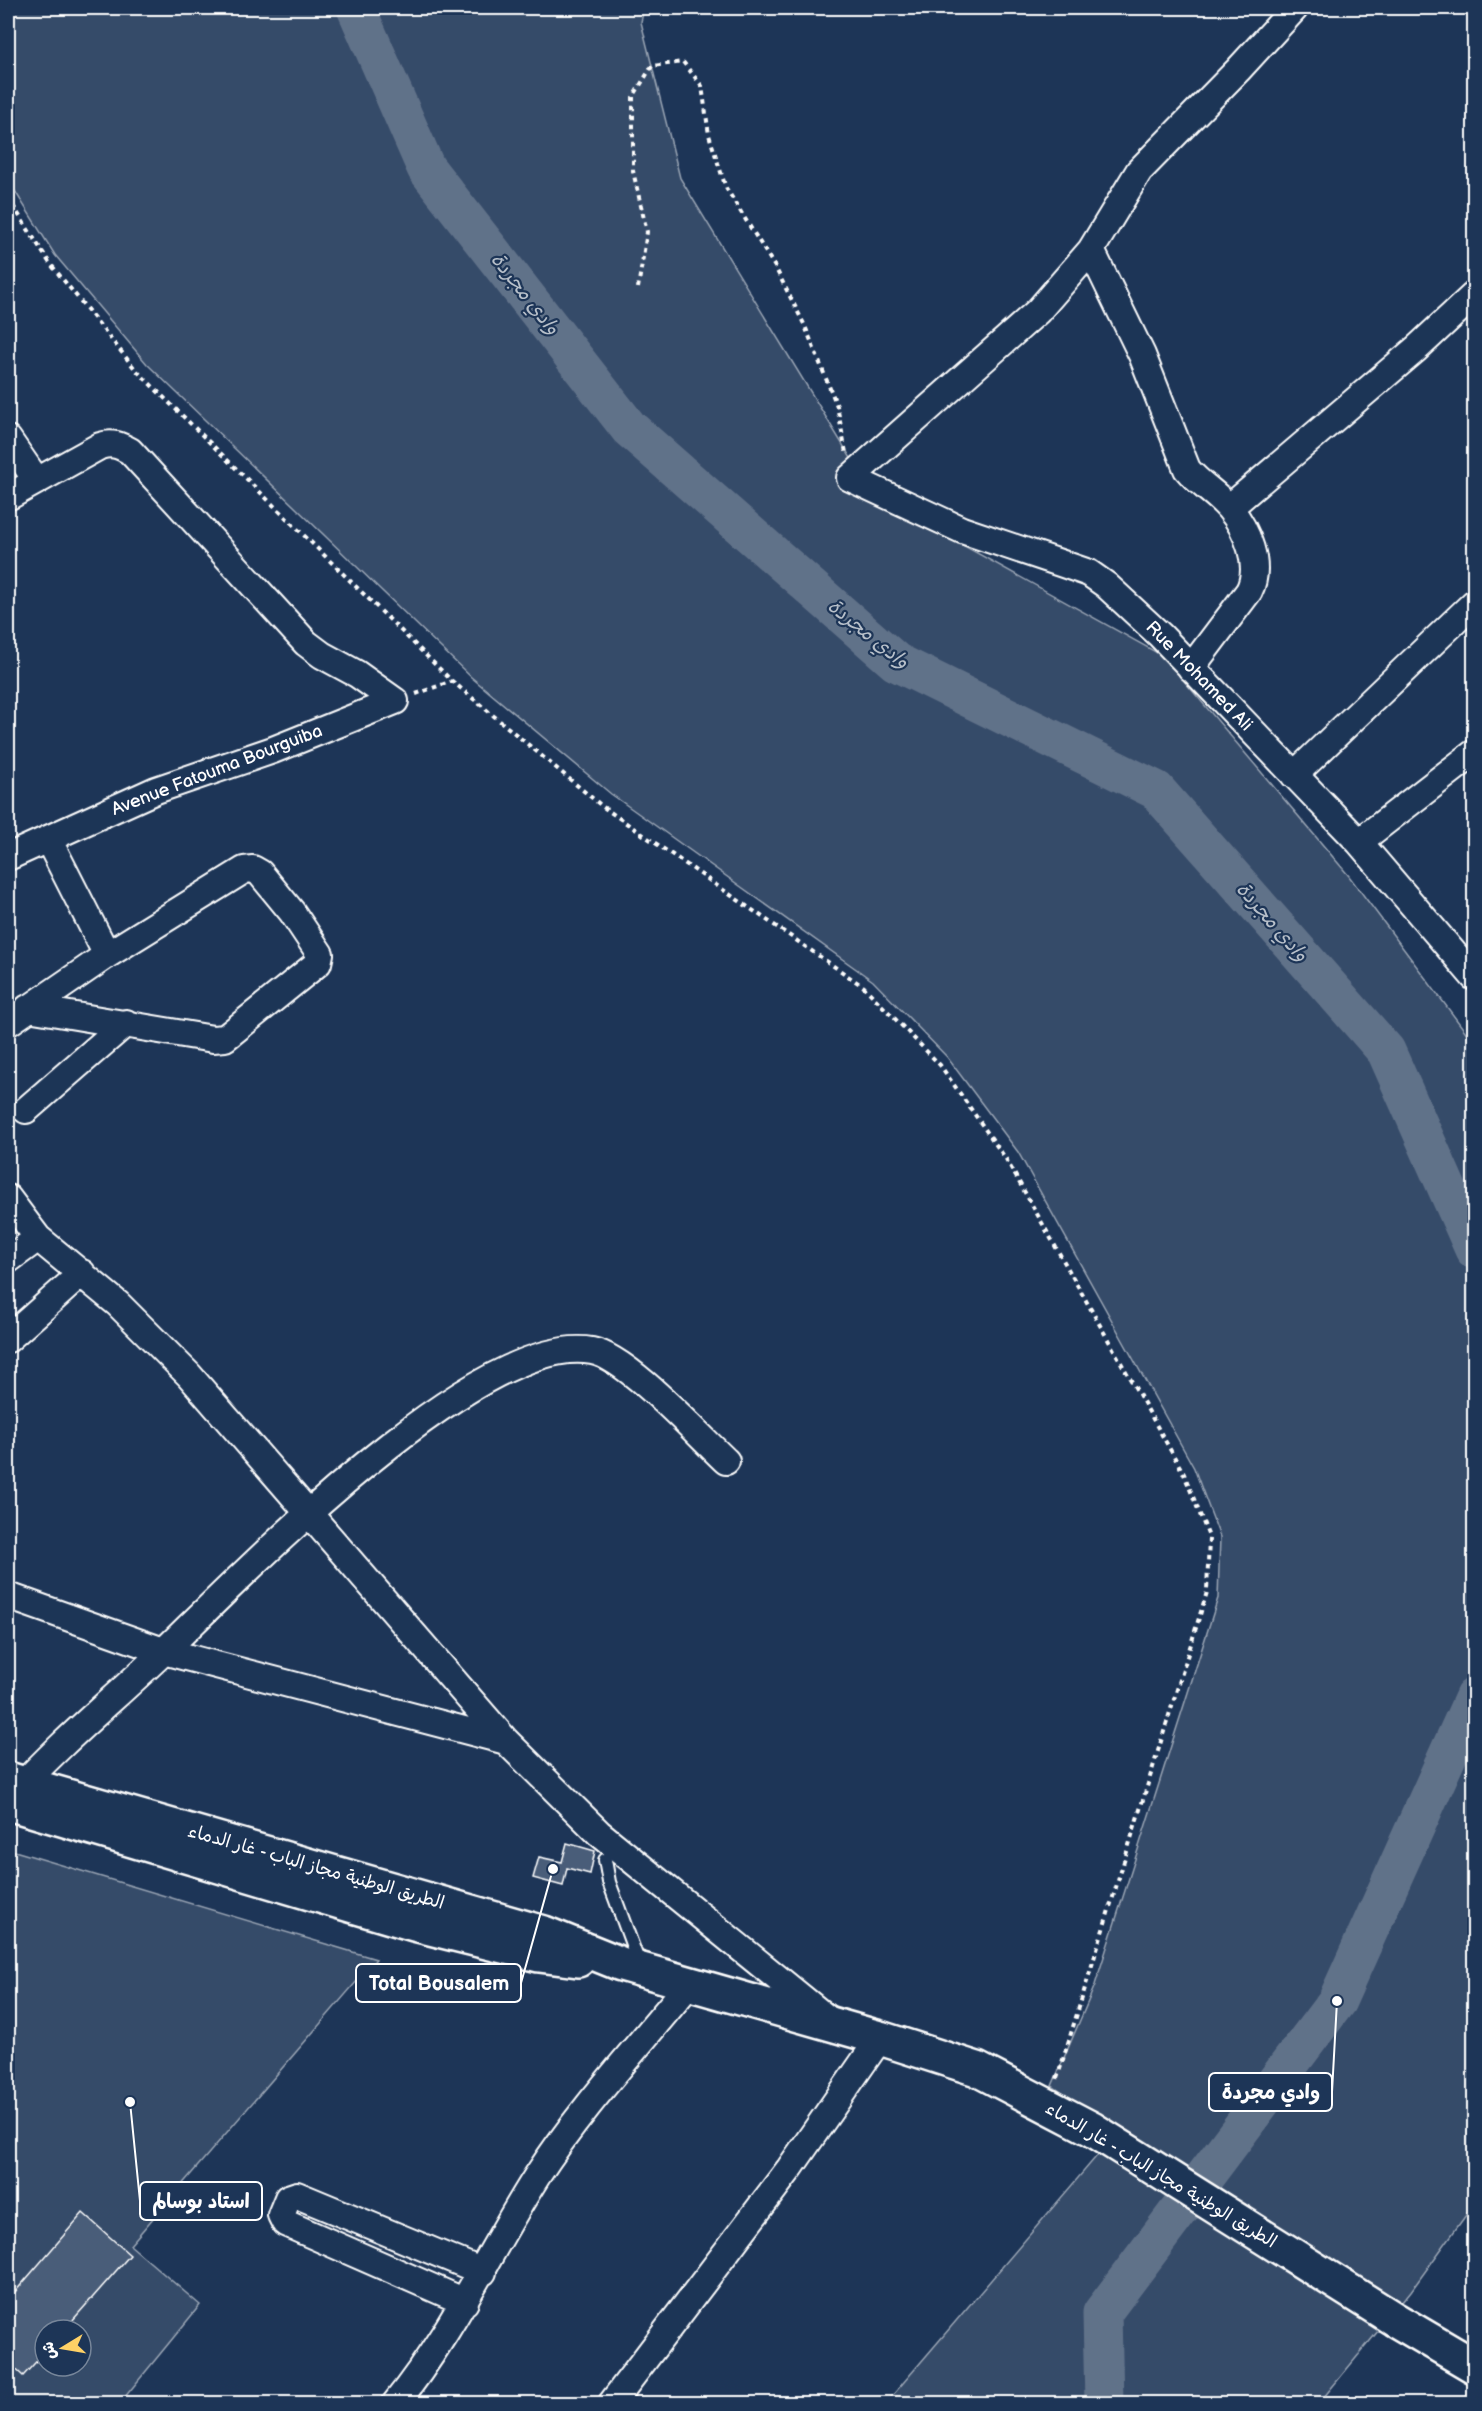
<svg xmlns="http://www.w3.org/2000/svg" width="1482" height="2411" font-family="'Balsamiq Sans','Playpen Sans Arabic',sans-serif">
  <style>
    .green { fill: #364b69; stroke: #9aa5b4; stroke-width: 1.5; fill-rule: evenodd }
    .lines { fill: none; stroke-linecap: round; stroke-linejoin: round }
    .river { stroke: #617289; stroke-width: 39 }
    .building { fill: #4a5d79; stroke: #fff; stroke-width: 1.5 }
    .lane-casing { stroke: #fff; stroke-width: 16 }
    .street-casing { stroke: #fff; stroke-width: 30 }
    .primary-casing { stroke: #fff; stroke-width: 38 }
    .path { stroke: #fff; stroke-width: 4; stroke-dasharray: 4.5 4.5; stroke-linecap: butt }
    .lane { stroke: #1d3557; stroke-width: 12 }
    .street { stroke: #1d3557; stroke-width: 26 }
    .primary { stroke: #1d3557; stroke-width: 33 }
    .labels { text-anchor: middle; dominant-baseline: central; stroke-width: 4.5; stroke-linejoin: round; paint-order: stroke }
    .street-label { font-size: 18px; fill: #fff; stroke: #1d3557 }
    .water-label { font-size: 20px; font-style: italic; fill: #b8c0ca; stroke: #1d3557 }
    .leader { fill: none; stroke: #fff; stroke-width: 2 }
    .callout-dot { fill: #fff; stroke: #1d3557; stroke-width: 2 }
    .callout { fill: #1d3557; stroke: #fff; stroke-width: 2 }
    .callout-label { font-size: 20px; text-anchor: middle; font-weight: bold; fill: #fff }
  </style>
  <rect width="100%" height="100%" fill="#1d3557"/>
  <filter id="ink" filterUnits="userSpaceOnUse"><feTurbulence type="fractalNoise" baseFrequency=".0167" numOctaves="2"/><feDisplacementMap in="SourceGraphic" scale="12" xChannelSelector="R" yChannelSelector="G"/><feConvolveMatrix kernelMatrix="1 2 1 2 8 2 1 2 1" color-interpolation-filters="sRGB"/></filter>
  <g filter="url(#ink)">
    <path class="green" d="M8 8H644L641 22 680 178 874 496 1163 656 1349 876 1474 1043V2204L1411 2291 1319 2403H886L1119 2130 1052 2086 1095 1985 1218 1598 1220 1537 1194 1468 1018 1152 947 1057 873 981 611 794 471 677 147 364 55 255 8 180Z
      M8 1849 376 1959 130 2245 200 2305 120 2403H8ZM45 2330H81V2366H45Z"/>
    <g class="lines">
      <path class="river" d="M356 8 426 168 629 428 896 662 1156 790 1386 1051 1474 1249
        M1104 2404 1102 2313 1337 2001 1474 1697"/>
    </g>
    <path class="building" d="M567 1843 595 1851 590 1874 567 1868 563 1886 533 1878 539 1857 562 1862Z
      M83 2213 130 2255 64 2330H45V2352L23 2376 8 2362V2300Z"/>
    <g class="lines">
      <defs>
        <path id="lane" d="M605 1860 609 1882 640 1966"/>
        <path id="street" d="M1295 8 1238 70 1139 171 1091 250 1038 311 850 478 962 530 1063 564 1089 573 1106 585 1160 635 1359 842 1474 977
          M1091 250 1142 355 1187 469C1199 484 1216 493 1229 508 1247 529 1262 565 1249 591L1191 668
          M8 439 37 481
          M8 497 100 446C112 442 119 445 130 451L306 643 322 655 357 674 395 701
          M1229 508 1416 349 1474 295
          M1294 775 1474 603
          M48 839 107 955
          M1359 842 1474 753
          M8 857 156 790 273 750 395 701
          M8 1023 107 955 244 870 253 869 260 873 292 912 320 954 318 963 225 1038 213 1039 28 1008
          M26 1110 126 1023
          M8 1198 38 1238 118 1304 189 1375 506 1741 599 1833 829 2020
          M8 1260 38 1238
          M8 1339 82 1273
          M8 1596 163 1651 506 1741
          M14 1794C60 1743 114 1699 164 1651 244 1574 478 1331 592 1351 627 1357 698 1435 726 1461
          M465 2302 285 2223 281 2215 288 2198 297 2195 483 2272
          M395 2404C452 2334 489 2251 537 2176 581 2108 638 2047 689 1984
          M611 2404 790 2168 880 2038"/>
        <path id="primary" d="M8 1779 544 1933 621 1964 880 2038 977 2069 1092 2129 1394 2319 1474 2366
          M8 1803 414 1924 539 1955 578 1960"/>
      </defs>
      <use href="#lane" class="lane-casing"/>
      <use href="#street" class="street-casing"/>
      <use href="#primary" class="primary-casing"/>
      <path class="path" d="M8 198 49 262 136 370 452 681 603 807 864 987 940 1065 1006 1159 1184 1474 1209 1537 1207 1592 1056 2082
        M638 288 647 232 633 171V97L652 66 683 62 702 86 709 135 726 188 775 267 805 326 837 406 846 453
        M416 694 452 681"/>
      <use href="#lane" class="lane"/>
      <use href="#street" class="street"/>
      <use href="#primary" class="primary"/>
    </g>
  </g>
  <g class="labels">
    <g class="street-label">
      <text transform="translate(1199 676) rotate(46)">Rue Mohamed Ali</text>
      <text transform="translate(217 770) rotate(-21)">Avenue Fatouma Bourguiba</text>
      <text transform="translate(316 1867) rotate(16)">الطريق الوطنية مجاز الباب - غار الدماء</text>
      <text transform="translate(1161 2175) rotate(31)">الطريق الوطنية مجاز الباب - غار الدماء</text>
    </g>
    <g class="water-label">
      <text transform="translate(525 294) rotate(52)">وادي مجردة</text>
      <text transform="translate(868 634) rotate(39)">وادي مجردة</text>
      <text transform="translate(1272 922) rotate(49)">وادي مجردة</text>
    </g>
  </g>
  <path class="leader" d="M553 1869L521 1983M1337 2001L1332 2092M130 2102L140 2201"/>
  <g class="callout-dot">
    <circle cx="553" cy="1869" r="6"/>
    <circle cx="1337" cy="2001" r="6"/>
    <circle cx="130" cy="2102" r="6"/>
  </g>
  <g class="callout">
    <rect x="356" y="1964" width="165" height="38" rx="6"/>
    <rect x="1209" y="2073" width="123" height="38" rx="6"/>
    <rect x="140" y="2182" width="122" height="38" rx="6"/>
  </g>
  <g class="callout-label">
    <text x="439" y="1990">Total Bousalem</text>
    <text x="1271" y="2099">وادي مجردة</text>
    <text x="201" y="2208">استاد بوسالم</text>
  </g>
  <rect width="1482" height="2411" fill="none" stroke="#1d3557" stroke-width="30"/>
  <rect x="15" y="15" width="1452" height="2381" fill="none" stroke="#fff" stroke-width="2" filter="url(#ink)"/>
  <g transform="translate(63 2348) rotate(259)"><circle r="28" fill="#1d3557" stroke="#77869a" stroke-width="1.5"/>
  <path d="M0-4.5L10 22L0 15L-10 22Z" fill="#ffd166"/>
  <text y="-9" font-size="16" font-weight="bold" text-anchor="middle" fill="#ffffff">ش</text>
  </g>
</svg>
